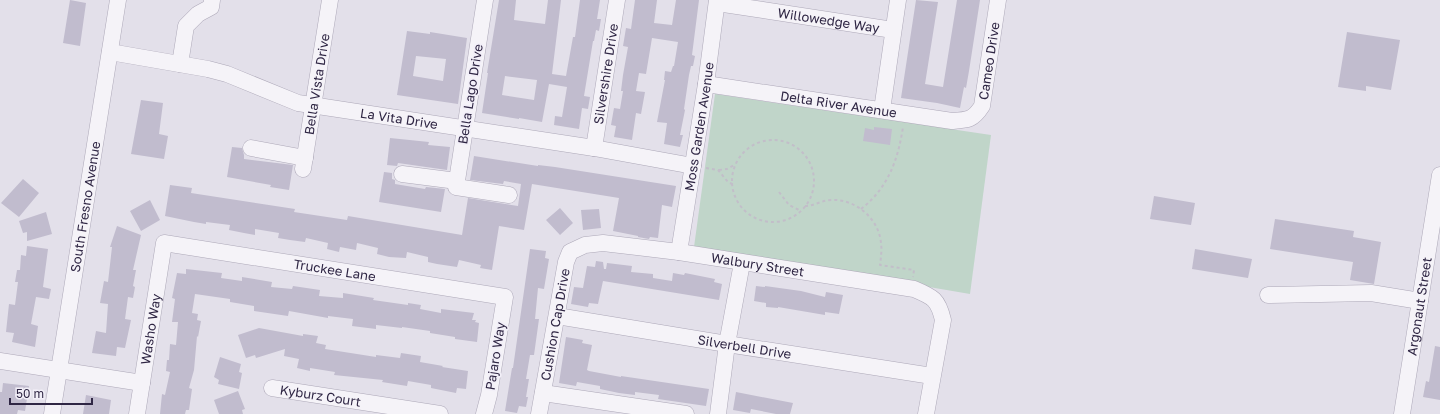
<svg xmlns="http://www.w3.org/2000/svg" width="1440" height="414" font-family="'Golos Text',sans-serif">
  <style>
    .green { fill: #c0d5c9 }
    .building { fill: #c1bcce; fill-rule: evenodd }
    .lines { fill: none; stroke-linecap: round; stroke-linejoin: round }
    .minor-casing { stroke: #ada8b8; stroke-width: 17 }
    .path { stroke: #c2bec9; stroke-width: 2; stroke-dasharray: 3 3; stroke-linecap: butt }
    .minor { stroke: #f5f3f8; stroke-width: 16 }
    .labels { text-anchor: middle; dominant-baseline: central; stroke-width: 3.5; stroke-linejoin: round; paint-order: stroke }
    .street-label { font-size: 13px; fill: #2f2644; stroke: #f2eff8 }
  </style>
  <rect width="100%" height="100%" fill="#e3e0ea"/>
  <path class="green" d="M715 94 991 135 970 294 694 247Z"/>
  <path class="building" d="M70 0 86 3 80 46 63 43Z
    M499 0H516L514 20 545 24 548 0H561L552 74 566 76 573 37H575L580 0H600L597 19H601L599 31 596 30 594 41H593L584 96 590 97 588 109 582 108 579 129 554 125 555 116 562 117 567 87 549 84 542 122 519 118V119L482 113 488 73H487ZM505 76 537 80 534 100 502 95Z
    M635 0H657L654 23 672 25 676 0H699L692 55 695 56 693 66H691L689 75 684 109 685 110 680 135H683L680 147 664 144 667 123 657 122 665 80H664L665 71 671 72 673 66H674L678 42 652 38 646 74 639 73 636 91 645 92 641 114 636 113 632 140 614 137 616 126 611 125 614 108 620 109 623 91H621L623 75 628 47 623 46 626 28 631 29Z
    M916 0 938 2 925 84 943 87 957 0H980L969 71 966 88 964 87 960 108 937 103 901 98Z
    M407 31 430 34V32L467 38 458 104 397 95ZM416 56 446 59 443 81 413 76Z
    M1347 32 1400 40 1391 90 1366 86V91L1338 87Z
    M141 100 163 103 159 134 168 136 164 159 131 154Z
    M874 127 892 129 890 145 863 141 865 128 874 130Z
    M390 138 429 142 428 145 450 147 447 170 398 163 397 166 387 165Z
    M232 147 242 148 244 155V159L293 165 289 190 270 187 271 185 227 177Z
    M474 156 538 166V165L555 167 676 186 672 207 662 205 658 238 650 237 649 239 638 237V236L613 231 619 198 532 184 524 230 499 226 492 270 480 268 481 265 459 260 457 267 437 264 428 262V257L407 252 406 258 389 257 377 254 378 248 357 243 356 250 340 247 339 252 327 249 328 243 306 238 305 242 290 240 278 238 279 233 255 229V235L244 233 229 230 230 225 206 222V224L194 222 165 216 170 185 192 188 191 193 295 209 294 212 347 220 348 216 462 235 468 198 518 206 521 184 504 181 503 184 470 180Z
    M384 172 392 173V179L395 180V184L425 189 426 187 445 189 441 212 379 202Z
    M23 179 39 193 19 217 1 203Z
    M1154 196 1195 203 1191 225 1150 219Z
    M150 200 160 220 141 231 130 211Z
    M560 208 573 223 560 235 546 220Z
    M599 209 601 228 583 230 581 210Z
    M46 212 52 234 27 241V232L23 233 19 221Z
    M1275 219 1354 231 1353 237 1381 242 1374 284 1350 280 1353 262 1270 249Z
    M117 226 141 235 133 270H136L133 286 135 287 133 298 128 297 125 319 131 320 125 348 117 347 116 356 92 353 96 331 106 333 108 304 100 303 104 281 108 282 112 247H110Z
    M27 246 48 249 43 287 51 289 49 299 36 297 31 324 38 326 35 347 12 342 14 333 6 332 9 304 15 305 18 282H15L17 270H20L21 255 26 256Z
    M530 249 546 251 545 258 549 259 544 289 538 288 535 319H539L534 355H530L526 379H529L526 397H528L526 407 519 406 517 413 505 411 512 368H513Z
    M1195 249 1252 259 1248 278 1192 269Z
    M596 261 603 262 604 269H606L607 263 632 266 631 272 653 274V278L672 281 673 273 684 275 685 273 715 279 714 282 722 284 719 300 603 281 598 304 589 303 588 307 571 304 574 287 583 288 587 266 595 267Z
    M186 269 222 273 221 278 242 281V277L272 282 271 287 292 289 293 286 320 290 319 296 343 298V293L374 298 373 300 408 305V303L421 305 420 309 441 313V309L474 313 472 320H476L475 322 479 323 477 342 455 339V337L430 333V331L402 327V328L376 325V329L352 326 353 319 328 316V318L289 311 288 316 254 311V306L230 302V299L195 294 192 313 198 314 197 320 201 321 198 337 197 336 194 370 189 388 192 389 189 410H186L185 414H160L162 394 165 395 170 372 166 371 167 360H169L170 344 176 345 178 322H172L175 299 172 298 177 273 186 274Z
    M756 286 765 287V286L801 291 825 297 826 292 843 295 839 314 825 312V315L778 307V308L766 307V303L754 301Z
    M259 328 303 336V334L318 336 316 343 326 345 325 349 376 357V355L400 358 401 353 421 356 420 362 443 366 442 367 468 371 466 389 457 388 456 393 431 388V385L408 381 407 386 382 382 383 380 334 375 335 372 310 368V371L297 368 299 359 284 356 285 349 256 358 255 355 246 358 238 335Z
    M566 337 583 340 582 343 592 345 587 370 589 371 621 377V376L709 389 706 406 658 399 659 395 635 392V395L619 393 600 389V386L577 382 576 386 559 383Z
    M1435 346 1440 347V400L1423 397 1426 381 1429 382Z
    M220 357 241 364 239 372 242 373 239 389 218 384 219 380 214 377Z
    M3 383 29 386 25 411 18 410 17 414H0V392H2Z
    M238 391 245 409 242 410 243 414H219L214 400Z
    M736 392 793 403 790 414H776L751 409 750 413 733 410Z
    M86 395 111 400 109 414H83Z"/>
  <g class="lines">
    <defs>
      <g id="minor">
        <path d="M485 0 456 187 509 195"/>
        <path id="s1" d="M717 3 893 30"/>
        <path id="s2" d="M110 52 208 69 227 74 298 103 594 148 693 166"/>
        <path d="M180 64 186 26 198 14 211 7 212 0"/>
        <path id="s3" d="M706 84 952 121C968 120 973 120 982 106L998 0"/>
        <path d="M882 110 898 0"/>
        <path d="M251 148 305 158"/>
        <path id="s4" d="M594 148 617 0"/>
        <path id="s5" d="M303 169 330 0"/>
        <path d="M402 174 457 181"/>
        <path id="s6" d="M679 252 706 84 717 0"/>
        <path d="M1268 295 1371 293 1420 301"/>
        <path id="s7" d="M557 316 727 344 932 376"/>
        <path d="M0 361 142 383"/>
        <path id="s8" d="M272 388 440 414"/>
        <path d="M543 393 686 414"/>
        <path id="s9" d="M52 414 118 0"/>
        <path id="s10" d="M137 414 164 243 505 297 489 395 484 414"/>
        <path id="s11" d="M539 414 566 262 570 252 585 245 603 243 679 252 914 289C933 297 938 299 943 320L926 414"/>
        <path d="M718 414 727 344 742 263"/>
        <path id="s12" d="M1402 414 1440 175"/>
      </g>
    </defs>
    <use href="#minor" class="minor-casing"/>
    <path class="path" d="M732 181a41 41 0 1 1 82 0a41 41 0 1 1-82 0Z
      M706 168 718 170 728 182 732 184
      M719 170 727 169 734 165
      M779 192 789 205 801 211
      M805 206C814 206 822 200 832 200 856 199 879 219 881 243 882 250 881 257 880 265L914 270 913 277
      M861 209C888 188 898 160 903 127"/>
    <use href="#minor" class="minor"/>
  </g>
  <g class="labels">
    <g class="street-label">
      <text stroke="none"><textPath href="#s1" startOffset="113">Willowedge Way</textPath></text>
      <text stroke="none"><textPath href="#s3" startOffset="330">Cameo Drive</textPath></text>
      <text stroke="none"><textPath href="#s4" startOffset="75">Silvershire Drive</textPath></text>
      <text stroke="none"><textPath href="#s5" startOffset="86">Bella Vista Drive</textPath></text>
      <text transform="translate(470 94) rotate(-81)">Bella Lago Drive</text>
      <text stroke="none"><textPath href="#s3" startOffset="134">Delta River Avenue</textPath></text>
      <text stroke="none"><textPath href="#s2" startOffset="298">La Vita Drive</textPath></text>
      <text stroke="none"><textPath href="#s6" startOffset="127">Moss Garden Avenue</textPath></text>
      <text stroke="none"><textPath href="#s9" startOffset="210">South Fresno Avenue</textPath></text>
      <text stroke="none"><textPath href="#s11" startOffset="356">Walbury Street</textPath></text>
      <text stroke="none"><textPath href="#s10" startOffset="346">Truckee Lane</textPath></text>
      <text stroke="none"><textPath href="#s12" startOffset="109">Argonaut Street</textPath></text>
      <text stroke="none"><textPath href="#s11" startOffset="91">Cushion Cap Drive</textPath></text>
      <text stroke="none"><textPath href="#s10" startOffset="86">Washo Way</textPath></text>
      <text stroke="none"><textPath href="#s7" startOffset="190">Silverbell Drive</textPath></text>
      <text transform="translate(495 356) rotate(-81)">Pajaro Way</text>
      <text stroke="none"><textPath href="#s8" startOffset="49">Kyburz Court</textPath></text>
    </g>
  </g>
  <path d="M10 398v6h82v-6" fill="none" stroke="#2f2644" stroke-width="2"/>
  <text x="16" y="398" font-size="12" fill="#2f2644" stroke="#f2eff8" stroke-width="3" paint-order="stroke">50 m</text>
</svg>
